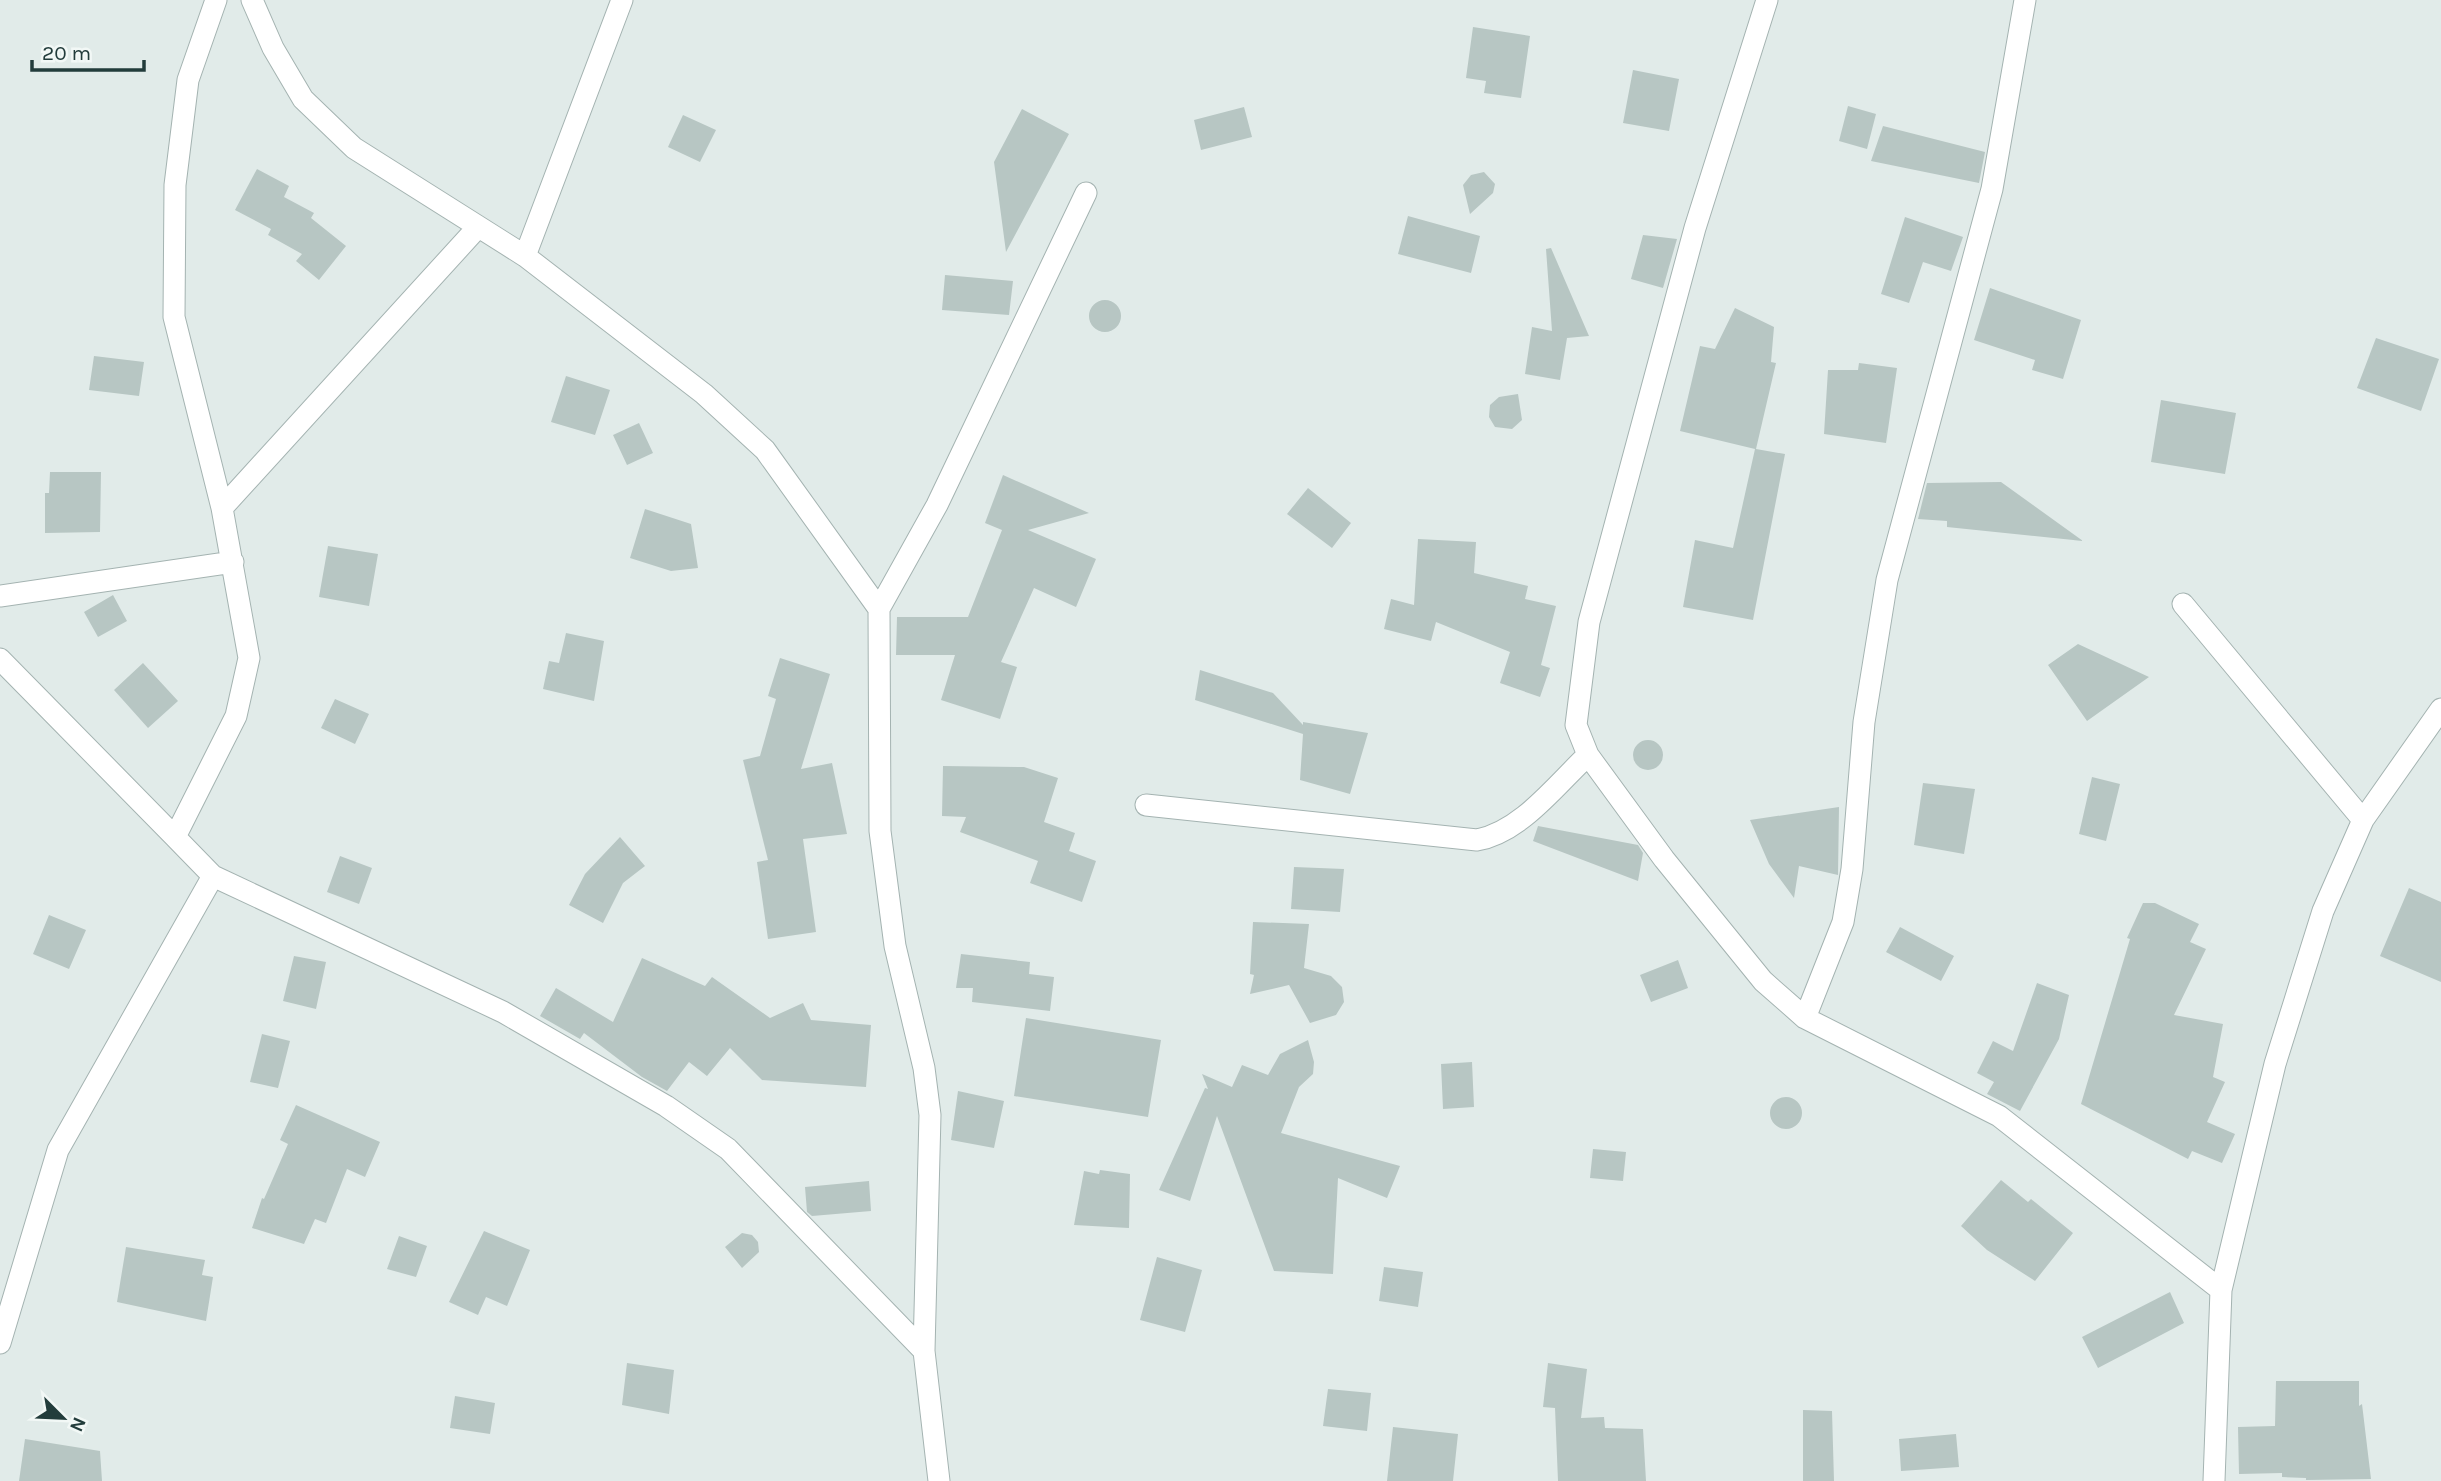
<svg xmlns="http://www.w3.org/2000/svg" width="2441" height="1481" font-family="Karla,sans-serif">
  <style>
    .building { fill: #b7c6c3 }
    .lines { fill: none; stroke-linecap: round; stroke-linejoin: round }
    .minor-casing { stroke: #a4b3b1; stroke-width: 23 }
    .minor { stroke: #fff; stroke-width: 21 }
  </style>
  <rect width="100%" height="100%" fill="#e1ebe9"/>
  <path class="building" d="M1473 27 1530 36 1521 98 1484 93 1486 81 1466 78Z
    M1633 70 1679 79 1669 131 1623 123Z
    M1848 106 1876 114 1867 149 1839 141Z
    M1244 107 1252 137 1201 150 1194 120Z
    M1022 109 1069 134 1006 252 994 162Z
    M683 115 716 130 700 162 668 147Z
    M1883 126 1985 152 1979 183 1871 161Z
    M257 169 289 186 284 197 314 213 311 218 346 246 319 280 296 261 302 254 268 235 271 229 235 210Z
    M1484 172 1495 184 1493 193 1470 214 1463 185 1471 175Z
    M1408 216 1480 236 1471 273 1398 254Z
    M1905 217 1963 237 1951 271 1923 262 1909 303 1881 294Z
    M1643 235 1677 239 1663 288 1631 279Z
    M1551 248 1589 336 1567 338 1560 380 1525 374 1532 327 1552 331 1546 249Z
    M945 275 1013 281 1009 315 942 310Z
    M1990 288 2081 320 2063 379 2032 370 2035 360 1974 340Z
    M1089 316a16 16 0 1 1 32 0a16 16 0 1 1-32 0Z
    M1735 308 1774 327 1771 362 1776 363 1756 449 1785 454 1753 620 1683 607 1695 540 1733 548 1755 449 1680 431 1700 346 1715 349Z
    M2376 338 2439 359 2421 411 2357 388Z
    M94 356 144 362 139 396 89 390Z
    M1859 363 1897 368 1886 443 1824 434 1828 370H1858Z
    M566 376 610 390 595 435 551 422Z
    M1518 394 1522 420 1512 429 1495 427 1489 417 1490 405 1499 397Z
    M2161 400 2236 413 2225 474 2151 462Z
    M639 423 653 453 627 465 613 435Z
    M50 472H101L100 532 45 533V493H49Z
    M1003 475 1089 513 1028 530 1096 559 1076 607 1034 588 1001 662 1017 667 1000 719 941 700 955 655H896L897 617H968L1002 530 985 523Z
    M2001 482 2083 541 1947 527V521L1918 519 1927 483Z
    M1308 488 1351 523 1332 548 1287 514Z
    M645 509 691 524 698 568 671 571 630 558Z
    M1418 539 1476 542 1474 573 1528 586 1525 599 1556 606 1541 665 1550 668 1540 697 1500 683 1510 652 1436 622 1431 641 1384 629 1391 599 1414 605Z
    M328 546 378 554 369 606 319 597Z
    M113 595 127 621 98 637 84 612Z
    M566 633 604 641 594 701 543 689 549 661 559 663Z
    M2078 644 2149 677 2087 721 2048 665Z
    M780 658 830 674 801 769 832 763 847 834 803 839 816 932 768 939 757 862 768 860 743 760 760 756 776 699 768 696Z
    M143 663 178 701 148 728 114 690Z
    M1200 670 1273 693 1303 725V722L1368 733 1350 794 1300 780 1303 734 1195 700Z
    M335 699 369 714 355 744 321 728Z
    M1633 755a15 15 0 1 1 30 0a15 15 0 1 1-30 0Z
    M943 766 1024 767 1058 778 1044 822 1075 833 1069 851 1096 861 1082 902 1030 883 1038 861 960 832 966 817 942 816Z
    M2092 777 2120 784 2106 841 2079 834Z
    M1923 783 1975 789 1964 854 1914 845Z
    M1839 807 1838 875 1799 866 1794 898 1769 864 1750 820Z
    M1538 826 1638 845 1643 853 1638 881 1533 841Z
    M620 837 645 866 623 883 603 923 569 905 585 874Z
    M340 856 372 868 359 904 327 892Z
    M1294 867 1344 869 1340 912 1291 909Z
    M2409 888 2441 902V982L2380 956Z
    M2143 903H2155L2199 924 2190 942 2206 949 2174 1015 2223 1024 2213 1077 2225 1082 2207 1122 2235 1134 2222 1163 2192 1151 2188 1159 2081 1104 2130 939 2127 938Z
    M49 915 86 930 69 969 33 954Z
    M1253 922 1309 924 1304 968 1331 976 1342 987 1344 1002 1336 1015 1310 1023 1289 985 1250 994 1254 975 1250 974Z
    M1900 927 1954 956 1941 981 1886 952Z
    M961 954 1030 962 1029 974 1054 977 1050 1011 972 1002 973 988H956Z
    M294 956 326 962 316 1009 283 1001Z
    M642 958 705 986 712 977 770 1018 803 1003 811 1020 871 1025 866 1087 762 1080 730 1048 707 1076 689 1062 667 1091 642 1077 584 1033 580 1039 540 1016 556 988 613 1022Z
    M1678 960 1688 988 1651 1002 1640 975Z
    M2037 983 2069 995 2059 1039 2020 1111 1987 1094 1994 1082 1977 1073 1993 1041 2013 1051Z
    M1026 1018 1161 1040 1148 1117 1014 1096Z
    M262 1034 290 1041 278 1088 250 1082Z
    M1308 1040 1314 1062 1313 1074 1299 1087 1281 1133 1400 1166 1387 1198 1338 1178 1333 1274 1274 1271 1217 1116 1190 1201 1159 1190 1205 1088 1208 1089 1202 1074 1232 1087 1242 1065 1268 1075 1280 1054Z
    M1472 1062 1474 1107 1443 1109 1441 1064Z
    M958 1091 1004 1101 994 1148 951 1140Z
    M1770 1113a16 16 0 1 1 32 0a16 16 0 1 1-32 0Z
    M296 1105 380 1142 365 1177 347 1169 326 1223 315 1219 304 1244 252 1228 262 1198 264 1199 288 1144 280 1140Z
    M1593 1149 1626 1152 1623 1181 1590 1178Z
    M1100 1170 1130 1174 1129 1228 1074 1225 1084 1171 1099 1174Z
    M2001 1180 2028 1202 2031 1199 2073 1233 2035 1281 1987 1250 1961 1226Z
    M869 1181 871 1211 812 1216 807 1212 805 1187Z
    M484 1231 530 1250 507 1306 486 1297 478 1315 449 1302Z
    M742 1233 752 1235 758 1242 759 1252 742 1268 725 1247Z
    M399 1236 427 1246 416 1277 387 1269Z
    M126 1247 205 1260 202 1275 213 1277 206 1321 117 1302Z
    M1157 1257 1202 1270 1185 1332 1140 1320Z
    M1384 1267 1423 1272 1418 1307 1379 1301Z
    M2170 1292 2184 1323 2098 1368 2082 1337Z
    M627 1363 674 1370 669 1414 622 1405Z
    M1548 1363 1587 1369 1581 1418 1604 1417 1605 1428 1643 1429 1646 1481H1558L1555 1408 1543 1407Z
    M2276 1381H2359V1406L2362 1404 2371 1479 2306 1480V1478L2282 1477V1473L2239 1474 2238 1427 2275 1426Z
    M1328 1389 1371 1393 1367 1431 1323 1426Z
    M455 1396 495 1403 490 1434 450 1428Z
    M1803 1410 1832 1411 1834 1481H1803Z
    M1393 1427 1458 1434 1453 1481H1387Z
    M1956 1434 1959 1467 1901 1471 1899 1439Z
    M25 1439 100 1451 102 1481H19Z"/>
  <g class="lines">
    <defs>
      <path id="minor" d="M252 0 273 48 303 99 354 148 525 256 704 394 765 450 879 609 880 831 895 946 924 1068 930 1115 924 1351 939 1481
        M1767 0 1695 228 1589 622 1576 725 1588 755 1664 859 1763 981 1805 1018 1999 1116 2221 1290
        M525 256 622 0
        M222 508 478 227
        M0 596 233 562
        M2183 604 2363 820
        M879 609 937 505 1086 193
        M0 659 175 837
        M1146 805 1477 840C1521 832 1556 785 1588 755
        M213 876 503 1012 666 1106 728 1149 924 1351
        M1805 1018 1843 922 1852 869 1864 722 1887 580 1992 189 2025 0
        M0 1343 58 1150 213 876 175 837 236 716 249 658 222 508 174 317 175 185 188 80 216 0
        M2214 1481 2221 1290 2275 1064 2323 911 2363 820 2441 709"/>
    </defs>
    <use href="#minor" class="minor-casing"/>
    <use href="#minor" class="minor"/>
  </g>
  <g transform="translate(63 1418) rotate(114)" stroke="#f2f8f6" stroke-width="5" paint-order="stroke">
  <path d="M0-5L12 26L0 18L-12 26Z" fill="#223c3b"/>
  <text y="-10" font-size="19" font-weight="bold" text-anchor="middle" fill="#223c3b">N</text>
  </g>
  <path d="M32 60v10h112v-10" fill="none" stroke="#223c3b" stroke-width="3.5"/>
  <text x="42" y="60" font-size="21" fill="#223c3b" stroke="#f2f8f6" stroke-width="5" paint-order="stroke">20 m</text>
</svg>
